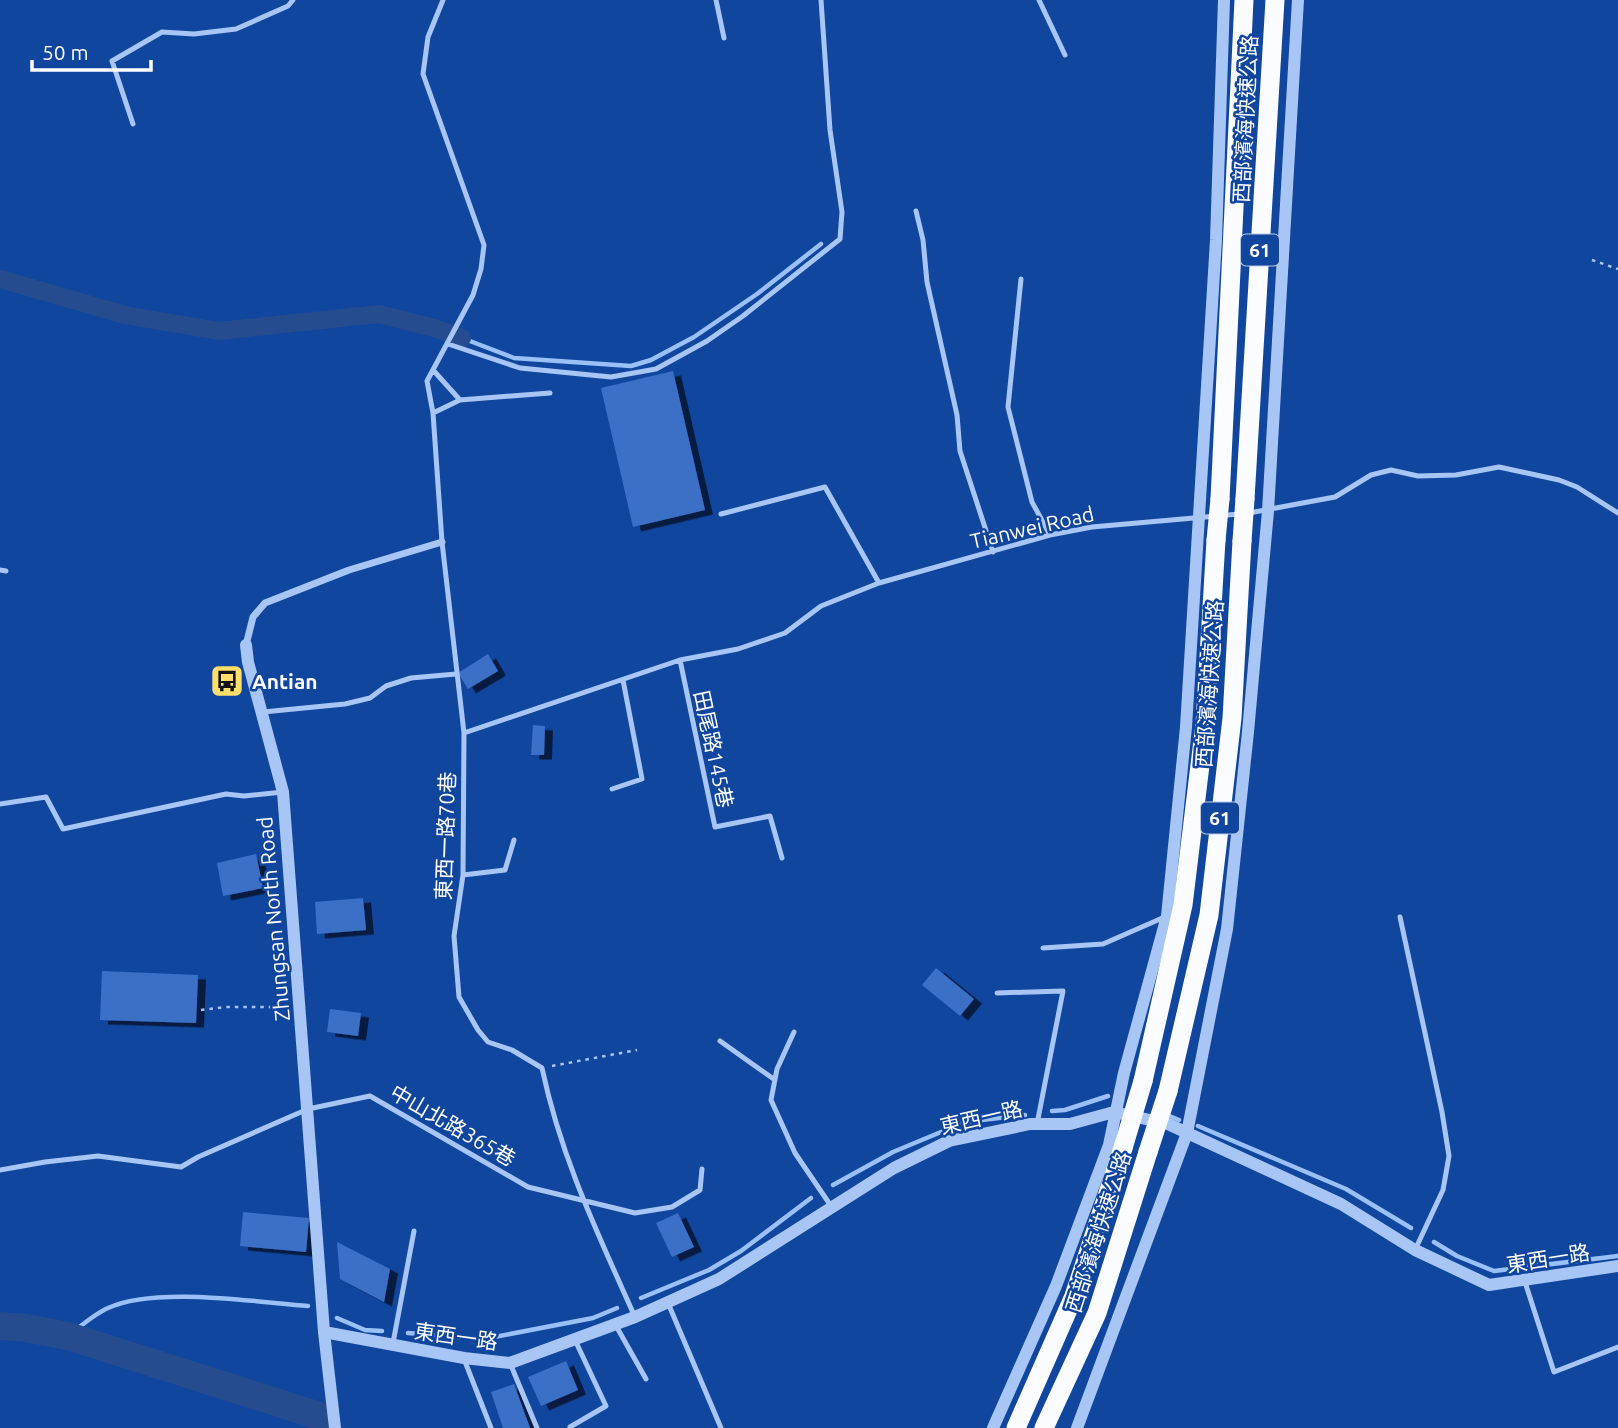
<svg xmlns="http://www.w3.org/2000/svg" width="1618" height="1428" font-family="Ubuntu,'Noto Sans TC',sans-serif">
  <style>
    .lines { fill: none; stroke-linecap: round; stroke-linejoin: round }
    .stream { stroke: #9ac0f8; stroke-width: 4.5 }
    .canal { stroke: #254c8f; stroke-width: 18 }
    .river { stroke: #254c8f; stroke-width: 28 }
    .building { fill: #3a70c6; filter: url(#shadow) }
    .path { stroke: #a8c6f5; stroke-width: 2.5; stroke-dasharray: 3.5 5; stroke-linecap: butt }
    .service { stroke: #a8c6f5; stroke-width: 5 }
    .minor { stroke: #a8c6f5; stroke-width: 7 }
    .tertiary { stroke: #a8c6f5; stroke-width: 12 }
    .trunk { stroke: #fafcff; stroke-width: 19 }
    .trunk-bridge { stroke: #fafcff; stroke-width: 19 }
    .labels { text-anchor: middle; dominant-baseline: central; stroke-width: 5; stroke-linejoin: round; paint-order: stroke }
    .shield { fill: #11469f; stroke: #b8c8e2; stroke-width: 2 }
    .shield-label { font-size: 19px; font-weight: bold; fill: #fff }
    .street-label { font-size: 21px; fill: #fff; stroke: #11469f }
    .poi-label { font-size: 21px; font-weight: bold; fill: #fff; stroke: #11469f; text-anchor: start }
  </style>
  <defs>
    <filter id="shadow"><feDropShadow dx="8" dy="4.5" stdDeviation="0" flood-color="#0009"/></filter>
  </defs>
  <rect width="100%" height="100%" fill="#11469f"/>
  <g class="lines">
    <path class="stream" d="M462 338 514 358 631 366 651 360 694 337 757 294 821 244
      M1052 1111 1065 1110 1108 1096
      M1167 1115 1179 1120
      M1198 1126 1346 1189 1411 1228
      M833 1185 893 1152 965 1122 1025 1115
      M1434 1242 1457 1256 1494 1271 1618 1256
      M641 1298 709 1270 741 1251 811 1198
      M337 1318 365 1330 382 1331
      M408 1333 484 1339 593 1318 617 1308
      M68 1336C80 1327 94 1314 108 1308 155 1286 255 1302 308 1306"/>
    <path class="canal" d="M0 279 125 315 218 331 379 314 434 328 462 338"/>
    <path class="river" d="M0 1326 26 1328 68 1336 323 1417"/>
  </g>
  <path class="building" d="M673 371 705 510 633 527 601 388Z
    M488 654 498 671 468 689 458 673Z
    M533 725 545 726 544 755H531Z
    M256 854 263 888 223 896 217 863Z
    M363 898 366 930 317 934 315 902Z
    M936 968 974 999 960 1016 922 985Z
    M102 971 198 975 196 1023 100 1020Z
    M330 1009 361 1013 358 1036 327 1032Z
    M243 1212 309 1218 306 1252 240 1246Z
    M678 1213 694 1247 672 1257 656 1223Z
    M337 1242 390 1269 384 1302 340 1279Z
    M566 1361 578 1390 541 1406 528 1377Z
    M514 1384 530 1428H503L491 1392Z"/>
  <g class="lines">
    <path class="path" d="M1592 260 1618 269
      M201 1010 225 1007H286
      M552 1066 637 1050"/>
    <path class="service" d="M443 0 428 37 423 74 484 245 481 269 473 295 427 381 433 413 442 542 464 733 463 875 454 936 459 997 478 1030 488 1042 512 1050 542 1068C561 1158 598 1234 635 1317
      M716 0 724 38
      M1039 0 1065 55
      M133 124 112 61 162 32 194 34 236 29 288 6 293 0
      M916 211 923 240 927 282 957 415 960 451 993 552
      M1021 279 1008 407 1032 502 1050 535
      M448 344 520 368 611 377 656 369 707 341 743 316 840 239 842 212 830 130 821 0
      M433 370 460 400 550 393
      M433 413 460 400
      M1249 513 1335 497 1371 475 1391 470 1418 476 1456 475 1499 467 1559 480 1577 487 1618 513
      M721 514 825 487 879 583
      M0 570 6 571
      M680 660 715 827 770 816 782 858
      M263 712 345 704 370 698 386 686 411 678 456 674
      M464 733 680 660 738 649 785 633 821 606 879 583 1050 535 1092 527 1239 514
      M612 789 642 779 623 680
      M0 804 46 797 63 829 226 794 244 796 283 792
      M463 875 505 870 514 840
      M1400 917 1442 1112 1449 1156 1443 1190 1415 1250
      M1043 948 1103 944 1167 916
      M997 993 1063 991 1037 1124
      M794 1032 777 1069 771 1100 795 1153 831 1206
      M720 1041 775 1080
      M0 1170 45 1162 98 1156 181 1167 198 1157 308 1109 370 1096 528 1187 635 1213 672 1207 700 1190 702 1169
      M1525 1282 1554 1372 1618 1347
      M668 1303 721 1428
      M615 1324 646 1379
      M393 1343 414 1231
      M464 1359 491 1428
      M510 1363 537 1428
      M570 1427 606 1406 575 1340"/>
    <path class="minor" d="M246 645 253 617 265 603 349 570 442 542"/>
    <path class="tertiary" d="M246 645 248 662 283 792 324 1332 335 1428
      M324 1332 464 1358 510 1363 635 1317 719 1279 894 1168 949 1141 1030 1124H1070L1114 1112 1168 1124 1341 1204 1415 1250 1489 1285 1618 1266
      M993 1428 1056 1286 1109 1145 1124 1073 1167 916 1186 727 1216 240 1224 0
      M1077 1428 1187 1133 1227 929 1248 732 1268 511 1298 0"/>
    <path class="trunk" d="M1220 499 1244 0
      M1245 499 1275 0
      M1143 1081 1183 905 1205 724 1216 540
      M1168 1091 1209 915 1232 718 1242 541
      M1016 1428 1074 1296 1123 1148
      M1044 1428 1097 1313 1148 1152"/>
    <path class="trunk-bridge" d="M1216 540 1220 499
      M1242 541 1245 499
      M1123 1148 1143 1081
      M1148 1152 1168 1091"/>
  </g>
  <defs>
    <symbol id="bus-square" viewBox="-11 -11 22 22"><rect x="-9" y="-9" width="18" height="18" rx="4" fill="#ffde6c" stroke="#11469f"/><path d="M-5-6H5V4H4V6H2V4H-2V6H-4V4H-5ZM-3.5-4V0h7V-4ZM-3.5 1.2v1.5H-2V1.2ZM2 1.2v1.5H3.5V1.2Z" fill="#111"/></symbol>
  </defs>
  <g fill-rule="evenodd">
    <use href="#bus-square" x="208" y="662" width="38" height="38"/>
  </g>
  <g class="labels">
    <g class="shield">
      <rect x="1241" y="234.5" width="38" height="31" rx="5"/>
      <rect x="1201" y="802.5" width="38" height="31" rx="5"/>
    </g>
    <g class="shield-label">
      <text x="1260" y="250">61</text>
      <text x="1220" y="818">61</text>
    </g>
    <g class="street-label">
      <text transform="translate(1245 119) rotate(-87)">西部濱海快速公路</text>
      <text transform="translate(1032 527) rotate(-13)">Tianwei Road</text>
      <text transform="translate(1209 684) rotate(-86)">西部濱海快速公路</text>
      <text transform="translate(714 749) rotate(78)">田尾路145巷</text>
      <text transform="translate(445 836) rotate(-88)">東西一路70巷</text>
      <text transform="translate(273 919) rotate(-95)">Zhungsan North Road</text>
      <text transform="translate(981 1117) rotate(-13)">東西一路</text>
      <text transform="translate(453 1125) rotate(30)">中山北路365巷</text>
      <text transform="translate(1098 1232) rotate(-72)">西部濱海快速公路</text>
      <text transform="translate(1548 1258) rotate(-9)">東西一路</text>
      <text transform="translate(456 1336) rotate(8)">東西一路</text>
    </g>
    <g class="poi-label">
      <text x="252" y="681">Antian</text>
    </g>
  </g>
  <path d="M32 60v10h119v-10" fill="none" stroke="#ffffff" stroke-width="3.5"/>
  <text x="42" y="60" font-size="21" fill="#ffffff" stroke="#11469f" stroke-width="5" paint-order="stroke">50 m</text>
</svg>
